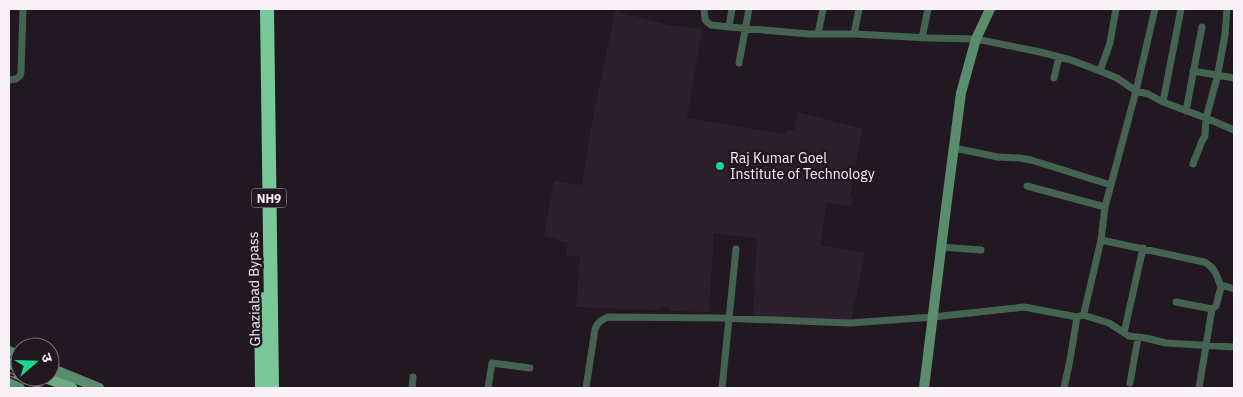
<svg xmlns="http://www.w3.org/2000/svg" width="1243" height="397" font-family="'IBM Plex Sans','Noto Sans Devanagari',sans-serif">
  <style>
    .built { fill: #2e1f2c }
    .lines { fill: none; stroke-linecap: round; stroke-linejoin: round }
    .street { stroke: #456351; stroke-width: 7 }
    .secondary { stroke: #5a8c6e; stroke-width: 10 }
    .primary { stroke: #6bab85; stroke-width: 11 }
    .highway { stroke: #79c89a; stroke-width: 14 }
    .rail-casing { stroke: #958d94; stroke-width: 4 }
    .rail { stroke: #221821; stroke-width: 2; stroke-dasharray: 5.5; stroke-linecap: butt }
    .poi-dot { fill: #1bd988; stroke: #221821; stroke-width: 2 }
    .labels { text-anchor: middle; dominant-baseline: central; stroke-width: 5; stroke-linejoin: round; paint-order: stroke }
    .shield { fill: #221821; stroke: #b8b0b7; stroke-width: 1 }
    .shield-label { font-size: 12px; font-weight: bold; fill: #f8f1f7 }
    .poi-label { font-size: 14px; fill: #f8f1f7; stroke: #221821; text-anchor: start }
    .street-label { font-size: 14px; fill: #f8f1f7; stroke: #221821 }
  </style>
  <rect width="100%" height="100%" fill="#221821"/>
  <path class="built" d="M615 11 669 25 702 29 687 118 784 134 786 130H794L798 112 863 129 858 150 850 198H853L851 206 826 202 821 245 865 253 851 321 785 318 753 315 757 239 714 233 709 312 670 311 668 307H660L655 310H647L576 307 580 257 566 256 568 243 544 236 554 181 582 185 589 138Z"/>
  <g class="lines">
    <path class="street" d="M704 9 705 19 707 22 711 25 729 27 809 34H854L930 38 976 39 1040 52 1071 60 1100 71 1117 78 1136 91 1148 94 1163 102 1206 118 1234 130
      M729 27 732 9
      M818 34 823 9
      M854 34 859 9
      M922 38 928 9
      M739 63 749 9
      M1100 71 1110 43 1116 9
      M1193 71 1234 78
      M1054 78 1059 57
      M9 80 16 79 20 76 21 72 23 9
      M1163 102 1181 9
      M1186 111 1202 27
      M954 148 998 157 1020 158 1031 160 1111 185
      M1193 164 1202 141 1205 136 1206 118 1217 78 1225 35 1227 9
      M1027 186 1105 207
      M1101 240 1204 262C1215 267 1217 276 1221 287
      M941 247 981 250
      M1176 302 1212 309 1216 306 1221 287 1225 286 1234 289
      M1083 315 1109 323 1129 336 1146 338 1166 343 1234 347
      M1124 333 1143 248
      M1130 383 1138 338
      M412 388 413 377
      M488 388 492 363 530 368
      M586 388 595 329C598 322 601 320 608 317L720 318 850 323 933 317 1024 307 1077 317 1083 315 1084 313 1101 240 1105 207 1136 91 1155 9
      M722 388 736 249
      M1064 388 1070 360 1077 317
      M1199 388 1212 309"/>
    <path class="secondary" d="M9 351 20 356
      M50 368 99 388
      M9 383 20 388
      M924 388 946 208 961 93 976 39 990 9"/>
    <path class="primary" d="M9 363 20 367
      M44 377 72 388"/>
    <path class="highway" d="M267 9 272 388
      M261 299 262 388"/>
    <defs>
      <path id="rail" d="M9 374 41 388"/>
    </defs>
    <use href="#rail" class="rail-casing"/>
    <use href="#rail" class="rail"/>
  </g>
  <circle class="poi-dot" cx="720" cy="166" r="5"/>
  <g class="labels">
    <rect class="shield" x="251.5" y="188.5" width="35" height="19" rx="4"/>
    <g class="shield-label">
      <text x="269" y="198">NH9</text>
    </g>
    <g class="poi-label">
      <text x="730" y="158">Raj Kumar Goel<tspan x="730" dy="16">Institute of Technology</tspan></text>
    </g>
    <g class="street-label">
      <text transform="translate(254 289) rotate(-91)">Ghaziabad Bypass</text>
    </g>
  </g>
  <rect width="1243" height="397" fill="none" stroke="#f8f1f7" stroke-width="20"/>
  <g transform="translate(35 362) rotate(70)"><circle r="24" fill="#221821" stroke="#786f77"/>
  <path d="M0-4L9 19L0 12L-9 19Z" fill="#1bd988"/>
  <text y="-8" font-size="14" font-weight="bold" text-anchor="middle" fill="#f8f1f7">उ</text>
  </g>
</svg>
